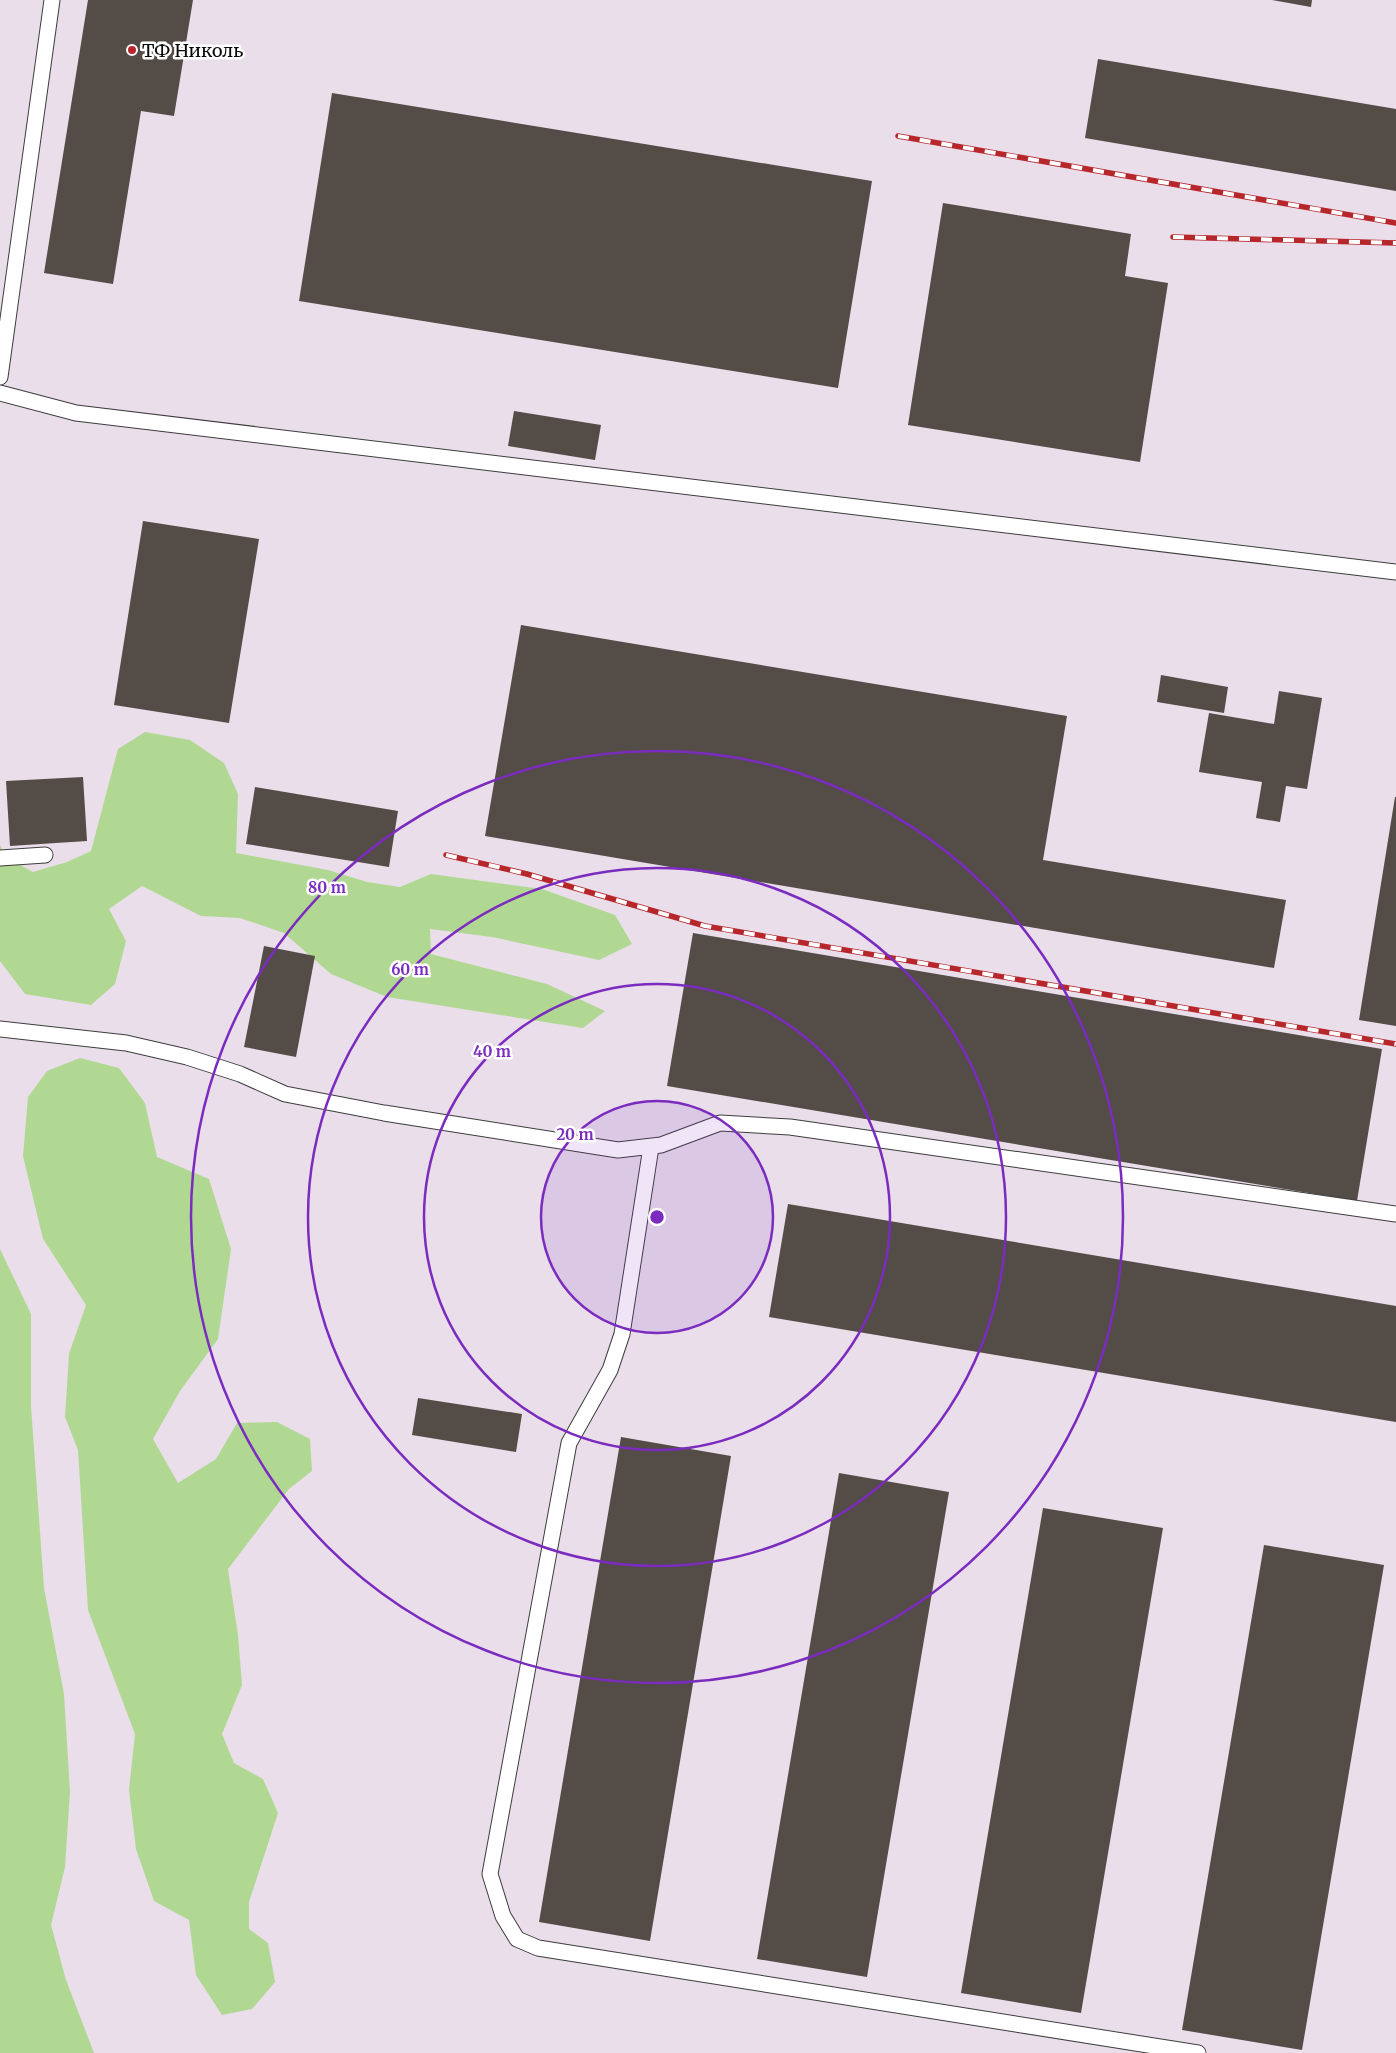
<svg xmlns="http://www.w3.org/2000/svg" width="1396" height="2053" font-family="Merriweather,serif">
  <style>
    .industrial { fill: #e9deea }
    .forest { fill: #b1d893 }
    .building { fill: #534c47 }
    .lines { fill: none; stroke-linecap: round; stroke-linejoin: round }
    .lane-casing { stroke: #3d3d3d; stroke-width: 17 }
    .lane { stroke: #fff; stroke-width: 15 }
    .rail-casing { stroke: #b7262b; stroke-width: 5.5 }
    .rail { stroke: #fff; stroke-width: 4; stroke-dasharray: 11; stroke-linecap: butt }
    .ring { fill: none; stroke: #7b2cbf; stroke-width: 2.5 }
    .poi-dot { fill: #b7262b; stroke: #fff; stroke-width: 2 }
    .labels { text-anchor: middle; dominant-baseline: central; stroke-width: 5; stroke-linejoin: round; paint-order: stroke }
    .poi-label { font-size: 18px; fill: #0a0a0a; stroke: #fff; text-anchor: start }
    .centre { fill: #7b2cbf; stroke: #fff; stroke-width: 2.5 }
    .ring-label { font-size: 15px; text-anchor: middle; font-weight: bold; fill: #7b2cbf; stroke: #fff; stroke-width: 5; stroke-linejoin: round; paint-order: stroke }
  </style>
  <rect width="100%" height="100%" fill="#fffbe8"/>
  <path class="industrial" d="M0 0H1396V2053H13L0 1994Z"/>
  <path class="forest" d="M145 732 190 740 224 763 238 794 236 853 328 870 367 882 400 887 431 874 542 889 615 915 632 944 599 960 492 937 430 929 431 954 547 984 605 1011 583 1028 387 997 331 974 284 933 240 918 201 916 142 886 109 909 126 941 115 984 91 1005 25 994 0 961V845L6 857 33 872 67 862 91 851 118 749Z
    M80 1058 119 1068 145 1103 157 1157 209 1179 231 1249 218 1339 180 1391 153 1439 178 1483 216 1459 237 1423 277 1422 310 1439 312 1471 289 1489 228 1569 238 1635 242 1685 222 1734 234 1763 263 1779 278 1813 249 1902V1929L268 1943 275 1982 252 2009 222 2015 196 1975 189 1920 154 1901 136 1849 129 1790 135 1734 88 1610 78 1450 65 1417 69 1354 86 1305 43 1239 23 1156 28 1097 47 1071Z
    M0 1249 31 1314V1406L44 1588 64 1694 70 1792 65 1867 51 1925 66 1980 94 2053H0Z"/>
  <path class="building" d="M88 0H193L174 116 141 111 113 284 44 273Z
    M1272 0H1312L1311 7Z
    M1098 59 1396 109V191L1085 138Z
    M332 93 872 181 838 388 299 301Z
    M943 203 1131 234 1125 276 1168 283 1140 462 908 425Z
    M514 411 601 425 595 460 508 446Z
    M143 521 259 539 229 723 114 705Z
    M521 625 1067 716 1043 860 1286 900 1274 968 485 836Z
    M1161 675 1228 687 1224 713 1157 702Z
    M1279 691 1322 698 1307 789 1286 786 1280 822 1256 818 1262 782 1199 772 1209 713 1274 724Z
    M83 777 87 841 10 846 6 781Z
    M255 787 398 811 389 867 246 844Z
    M1395 797H1396V1026L1359 1020Z
    M693 933 1382 1049 1357 1201 667 1086Z
    M264 946 315 956 296 1057 244 1047Z
    M788 1204 1396 1306V1422L769 1317Z
    M418 1398 522 1414 516 1452 412 1435Z
    M621 1437 731 1456 650 1941 539 1922Z
    M839 1473 949 1492 867 1977 757 1959Z
    M1043 1508 1163 1528 1081 2013 961 1993Z
    M1264 1545 1384 1565 1302 2050 1182 2030Z"/>
  <g class="lines">
    <defs>
      <path id="lane" d="M0 377 52 0
        M0 393 76 413 1396 572
        M0 858 45 855
        M0 1029 126 1043 187 1057 240 1074 285 1094 384 1113 618 1150 661 1145 720 1123 790 1127 1396 1214
        M651 1147 622 1334 610 1370 569 1443 490 1874 503 1916 517 1939 538 1948 1198 2053"/>
    </defs>
    <use href="#lane" class="lane-casing"/>
    <use href="#lane" class="lane"/>
    <defs>
      <path id="rail" d="M898 136 1396 223
        M1173 237 1396 243
        M446 855 527 874 705 926 1396 1044"/>
    </defs>
    <use href="#rail" class="rail-casing"/>
    <use href="#rail" class="rail"/>
  </g>
  <circle cx="657" cy="1217" r="116" fill="#7b2cbf" fill-opacity=".12"/>
  <g class="ring">
    <circle cx="657" cy="1217" r="116"/>
    <circle cx="657" cy="1217" r="233"/>
    <circle cx="657" cy="1217" r="349"/>
    <circle cx="657" cy="1217" r="466"/>
  </g>
  <circle class="poi-dot" cx="132" cy="50" r="5"/>
  <g class="labels">
    <g class="poi-label">
      <text x="142" y="50">ТФ Николь</text>
    </g>
  </g>
  <circle cx="657" cy="1217" r="8" class="centre"/>
  <g class="ring-label">
    <text x="327" y="893">80 m</text>
    <text x="410" y="975">60 m</text>
    <text x="492" y="1057">40 m</text>
    <text x="575" y="1140">20 m</text>
  </g>
</svg>
